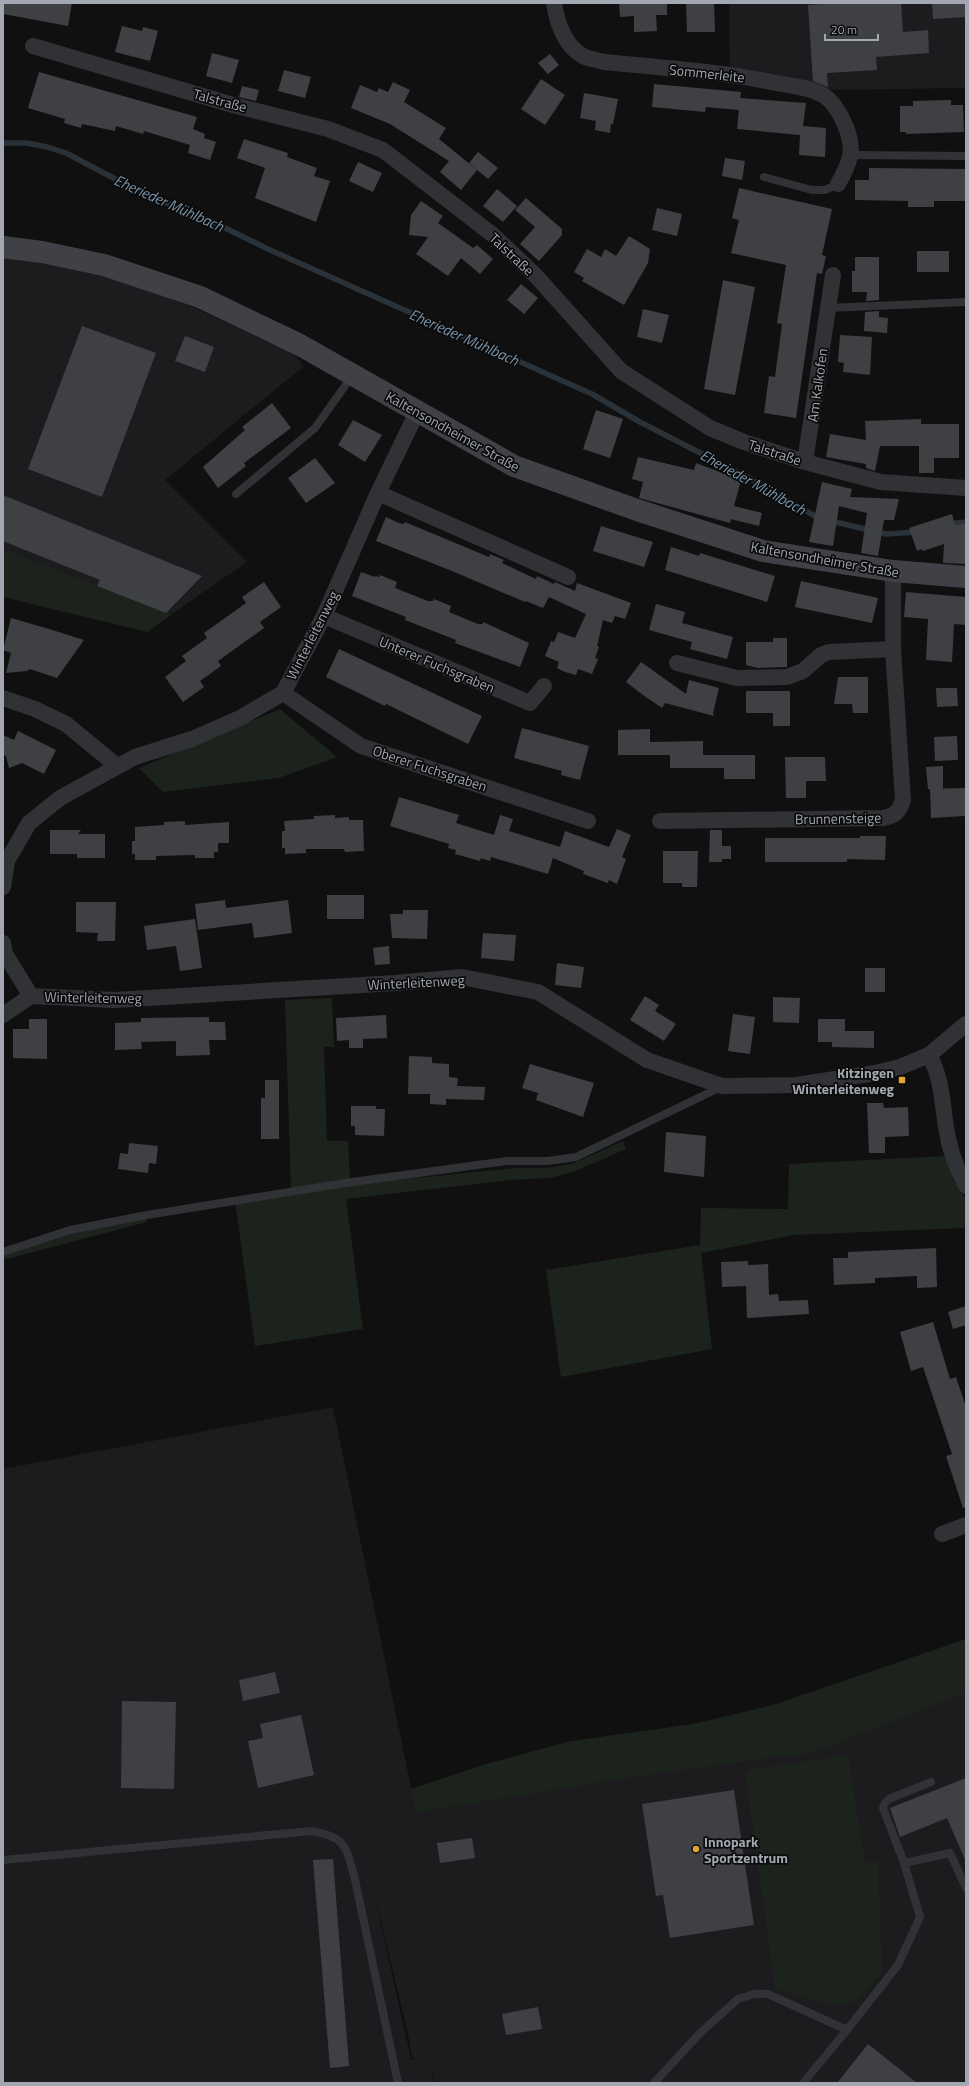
<svg xmlns="http://www.w3.org/2000/svg" width="969" height="2086" font-family="'Titillium Web',sans-serif">
  <style>
    .built { fill: #1c1c1e; fill-rule: evenodd }
    .green { fill: #1c231d }
    .lines { fill: none; stroke-linecap: round; stroke-linejoin: round }
    .stream { stroke: #2a3239; stroke-width: 5.5 }
    .building { fill: #3f4044 }
    .lane { stroke: #313236; stroke-width: 8 }
    .street { stroke: #313236; stroke-width: 16 }
    .secondary { stroke: #3f4146; stroke-width: 22 }
    .poi-dot { fill: #e5a433; stroke: #0b0b0c; stroke-width: 1.5 }
    .labels { text-anchor: middle; dominant-baseline: central; stroke-width: 3.5; stroke-linejoin: round; paint-order: stroke }
    .street-label { font-size: 14px; fill: #a2a7b1; stroke: #0b0b0c }
    .poi-label { font-size: 14px; font-weight: bold; fill: #a2a7b1; stroke: #0b0b0c; text-anchor: end }
    .water-label { font-size: 15px; font-style: italic; fill: #7a95ab; stroke: #0b0b0c }
  </style>
  <rect width="100%" height="100%" fill="#101011"/>
  <path class="built" d="M729 3H966V88L829 90 730 69Z
    M3 256 101 273 195 308 294 354 304 366 165 480 247 562 169 616 3 550Z
    M333 1407 416 1812 966 1692V2083H435L430 2060 434 2083H3V1469ZM373 1889 409 2038 412 2058 422 2060 411 2059Z"/>
  <path class="green" d="M3 549 171 615 147 632 3 597Z
    M280 709 337 757 279 778 163 792 139 768Z
    M332 998 334 1047H324L327 1141H348L350 1180 291 1189 285 1000Z
    M623 1141 626 1149 573 1172 550 1178 510 1180 346 1199 363 1329 255 1346 235 1201 345 1185 516 1168H547L572 1164Z
    M946 1156 953 1180 966 1200V1224L963 1228 794 1235 701 1253 712 1349 561 1377 546 1270 700 1245 701 1208 788 1209 789 1164Z
    M143 1217 147 1222 3 1260V1253L35 1241Z
    M966 1639V1693L813 1752 627 1778 416 1812 411 1789 486 1764 571 1741 693 1724 773 1705Z
    M848 1755 865 1863 878 1862 882 1972C876 1980 870 1990 862 1996 842 2014 797 1995 775 1989L745 1770Z"/>
  <g class="lines">
    <path class="stream" d="M3 143H27L47 147 66 153 142 193 213 222 268 249 592 394 640 422 749 478 820 519
      M831 521 886 534 917 532
      M955 523 966 522"/>
  </g>
  <path class="building" d="M3 3H72L68 26 3 14Z
    M619 3H667V15H656L657 31 634 32V16L620 17Z
    M714 3 715 32H687L686 4Z
    M835 3H901L903 32 928 30 929 53 876 57 877 70 827 73 828 87 813 81 808 5Z
    M932 3H966V17L933 19Z
    M122 26 142 31 143 27 158 31 150 61 115 52Z
    M212 53 239 60 232 83 206 76Z
    M550 54 559 65 548 74 538 63Z
    M284 70 311 77 305 98 278 91Z
    M39 72 197 117 193 129 205 134 204 138 216 142 210 160 188 153 190 145 144 131 143 134 116 126 115 131 82 124 81 128 64 123 65 119 28 108Z
    M541 79 565 95 545 125 521 109Z
    M393 82 410 90 404 102 446 128 439 139 477 170 461 190 440 172 449 161 390 124 351 108 360 85 377 92 379 88 388 92Z
    M654 84 741 92 739 110 706 107 705 112 652 107Z
    M242 86 259 90 256 101 239 97Z
    M584 93 618 99 613 124H611L610 133 595 130 596 121 580 118Z
    M740 98 806 103 803 126 826 128 825 157 799 155 800 135 737 129Z
    M951 100V105H963L964 132 906 134V132H900V106H913V101Z
    M244 139 288 153 287 157 317 168 314 176 330 181 316 222 255 198 265 168 237 158Z
    M478 152 498 168 488 179 469 163Z
    M725 158 745 161 742 180 722 176Z
    M358 162 382 173 373 192 349 181Z
    M869 168 966 169V201H934V207H908V201L855 200V180H869Z
    M739 188 832 209 822 255 826 256 822 274 817 273 796 418 764 413 769 376 775 377 782 324 777 323 786 265 731 253 739 220 732 218Z
    M497 189 517 206 503 222 483 206Z
    M526 198 562 229V235L539 261 520 244 535 227 515 210Z
    M421 201 443 216 438 223 473 248 477 245 493 259 480 274 461 258 448 276 416 254 428 237 409 235 411 215Z
    M657 208 682 214 677 236 652 230Z
    M629 236 650 249 648 263 624 305 582 281 584 278 574 272 587 249 601 257 605 249 616 256Z
    M917 251H949V272H917Z
    M855 257H879V300L866 301 867 292H852V271H855Z
    M723 280 755 287 735 395 704 389Z
    M521 284 538 298 524 314 507 300Z
    M643 309 669 315 662 343 637 337Z
    M879 311V317L888 318 887 333 864 331 865 312Z
    M82 326 156 353 102 497 28 469Z
    M840 335 872 337 870 375 843 372 844 363 838 362Z
    M185 336 214 347 205 372 175 361Z
    M272 403 291 428 244 463 246 466 218 488 203 467 245 430 242 427Z
    M596 410 623 419 610 458 583 449Z
    M921 419V424H959V458H934V473H919V446H880L875 471 866 468V464L826 457 830 434 866 440 865 421Z
    M353 420 382 435 365 462 338 445Z
    M638 457 694 470 696 463 741 480 734 506 762 513 759 526 731 519 730 523 639 498 643 482 632 479Z
    M315 458 335 483 306 503 288 478Z
    M822 482 852 489 850 497 899 499 894 520H884L878 556 861 553 867 513 839 506 833 546 809 542Z
    M3 495 116 541 202 576 166 613 97 586 100 580 3 541Z
    M952 514 955 525 966 524V564L943 563 944 544 923 551 922 549 917 551 909 528Z
    M386 517 399 523 404 524 405 522 489 557 490 554 504 560 502 563 536 579 537 576 554 584 555 582 575 591 577 583 631 603 625 619 615 616 612 623 603 620 597 646 599 647 595 658 598 659 592 674 578 669 576 675 565 672 557 668 559 662 545 656 551 641 554 642 558 632 575 638 586 614 549 597 543 608 526 601 525 602 452 571 376 541Z
    M601 526 653 542 644 567 593 551Z
    M671 547 699 556 700 553 775 576 767 602 665 570Z
    M361 572 375 577V576L379 577 380 575 397 582 395 588 428 601H433L434 599 451 606 449 612 478 624H483V622L529 643 520 667 455 643 456 640 405 620 406 617 352 596Z
    M801 581 878 598 872 623 795 607Z
    M264 582 281 607 260 622 264 628 218 661 221 666 200 681 204 687 183 702 165 677 186 661 182 656 207 638 204 633 246 603 242 597Z
    M906 592 966 597V625L954 624 952 662 926 660 928 619 904 617Z
    M656 604 685 612 682 623 733 637 727 659 690 649 692 642 649 630Z
    M11 618 49 629 84 640 57 678 30 669 27 671 6 673 11 653 3 650Z
    M773 638H787V667L758 668 746 665V642H773Z
    M339 649 482 716 468 744 386 704 385 706 326 677Z
    M641 662 686 694 689 680 719 688 713 713 714 716 665 703 662 708 643 695 626 682Z
    M838 677H868V713H853L852 704H834Z
    M936 688H957L958 706 937 707Z
    M746 691H790V726H773V713H746Z
    M522 728 589 746 580 780 561 775 562 771 514 758Z
    M650 729V742L703 741V755H755V779H724V768H670V755H618V730Z
    M18 731 56 750 44 774 22 763 9 768 6 756 3 755V735L14 740Z
    M957 736 958 760 935 761 934 737Z
    M785 757H825L826 781H806V798H786Z
    M943 766V789H928L926 767Z
    M965 788V816L931 818 930 789Z
    M399 797 459 815 456 823 494 835 500 815 513 819 509 831 560 847 565 831 609 847 617 829 631 835 622 857 626 859 617 884 609 880 608 883 583 874 584 871 553 858 548 874 491 857 490 861 481 858 480 861 455 854 456 850 448 848 449 844 390 826Z
    M335 815V818L349 817V820H363L364 851 345 852 344 849H306V853L285 854V848H282V831H285L284 821 314 819V816Z
    M185 821V825L229 822V843H218V852H214V858H195V855L156 856V860H135V854H132V841H135V827L164 825V822Z
    M50 830H81L78 834H105V858H77V854H50Z
    M710 830H722V846H731V859H722V862H709Z
    M860 836H886L885 860 847 859V862H765V838H860Z
    M663 851H698L697 887H682V883H663Z
    M327 895H364V919H327Z
    M225 900 226 908 288 900 292 933 254 938 252 923 198 930 195 904Z
    M76 902H116L115 941H97L98 933 76 932Z
    M403 910H428L427 939 392 938 390 914H403Z
    M195 919 202 968 180 971 176 946 147 950 144 926Z
    M483 933 516 935 514 961 481 958Z
    M389 946 390 964 375 965 373 948Z
    M557 963 584 967 581 988 555 985Z
    M865 968H885V992H865Z
    M645 996 659 1005 655 1011 676 1024 664 1041 630 1020Z
    M773 997 800 998 799 1023 773 1022Z
    M733 1014 755 1017 750 1054 728 1051Z
    M386 1015 387 1038 363 1039V1048H349V1040L337 1041 336 1018Z
    M209 1017V1022H225L226 1040H209L210 1055 176 1056V1041L141 1042 142 1049 115 1050V1023L141 1022V1018Z
    M29 1019H47V1059L13 1058V1029H29Z
    M818 1019H845V1031H874V1048L832 1047V1042H818Z
    M409 1056 432 1057V1063L449 1064V1077L458 1078 457 1086 485 1087 484 1100 446 1099V1105L430 1104V1094H408Z
    M530 1064 594 1083 583 1117 536 1100 538 1093 522 1088Z
    M265 1080H279V1139H261V1098H265Z
    M867 1103H883L884 1108 908 1107 909 1136 885 1137V1153H869Z
    M351 1106H376V1109H385L384 1136 355 1135V1126H351Z
    M666 1132 706 1136 704 1177 664 1172Z
    M129 1143 158 1146 156 1164 149 1163 148 1173 118 1169 120 1153 128 1154Z
    M936 1248 937 1287 917 1288V1276L875 1278V1283L834 1285 833 1258H848V1252Z
    M748 1261V1265L768 1264 769 1295 778 1294 779 1301 808 1300 809 1314 747 1318 746 1286 722 1287 721 1262Z
    M966 1306V1325L953 1329 948 1312Z
    M933 1322 950 1379 956 1377 966 1407V1507L963 1508 946 1456 952 1454 923 1367 911 1371 900 1332Z
    M275 1672 280 1693 243 1701 239 1680Z
    M122 1701 176 1702 174 1789 121 1788Z
    M301 1715 314 1775 258 1788 248 1741 263 1738 260 1724Z
    M966 1778V1862L947 1818 900 1837 890 1808Z
    M734 1790 754 1925 670 1938 663 1895 656 1896 642 1804Z
    M472 1838 475 1858 440 1863 437 1843Z
    M333 1859 349 2066 330 2068 313 1860Z
    M538 2007 542 2029 506 2035 502 2014Z
    M868 2044 917 2083H837Z"/>
  <g class="lines">
    <path class="lane" d="M850 155 966 156
      M764 177 812 190H825L838 184
      M828 308 966 302
      M236 494 315 428 352 376
      M3 1252 70 1230 147 1215 345 1183 507 1161H548L576 1157 721 1087
      M3 1860 311 1831C345 1837 345 1844 354 1875L398 2083
      M904 1863 883 1808 885 1803 889 1799 931 1782
      M654 2083 700 2033 738 1999 754 1994H768L847 2030 898 1965 920 1917 904 1863 950 1853 966 1888
      M803 2083 847 2030"/>
    <path class="street" d="M554 3C557 23 564 45 583 56 589 59 598 60 604 62 662 68 720 71 776 83 792 86 809 87 823 95 839 105 854 138 850 156 848 166 843 175 838 184
      M33 46 233 105 328 129 383 150 493 235 537 277 621 371 710 428 744 442 805 462 881 482 966 488
      M805 462 833 275
      M378 493 568 577
      M324 616 530 703 544 686
      M677 663 737 678 787 677 803 671 821 655 829 652 893 649
      M283 693 361 746 588 821
      M3 698 35 709 66 724 117 766
      M660 821 883 818C895 816 899 812 903 800L893 649V571
      M3 887 7 861 29 823 60 798 135 757 192 739 240 718 283 693 324 616 378 493 417 412
      M3 943 5 954 31 996 114 1000 395 983 462 977 538 992 647 1060 722 1086 796 1085 875 1073 900 1067 929 1055 966 1024
      M3 1015 31 996
      M929 1055C942 1078 942 1102 946 1127 949 1148 956 1168 966 1186
      M942 1534 966 1525"/>
    <path class="secondary" d="M3 247 42 252 104 265 200 297 300 345 514 466 637 510 763 551 893 571 966 577"/>
  </g>
  <g class="poi-dot">
    <rect x="898" y="1076" width="8" height="8" rx="2"/>
    <circle cx="696" cy="1849" r="4"/>
  </g>
  <g class="labels">
    <g class="street-label">
      <text transform="translate(707 73) rotate(6)">Sommerleite</text>
      <text transform="translate(220 100) rotate(15)">Talstraße</text>
      <text transform="translate(512 254) rotate(43)">Talstraße</text>
      <text transform="translate(817 385) rotate(-82)">Am Kalkofen</text>
      <text transform="translate(453 431) rotate(29)">Kaltensondheimer Straße</text>
      <text transform="translate(775 452) rotate(18)">Talstraße</text>
      <text transform="translate(825 559) rotate(10)">Kaltensondheimer Straße</text>
      <text transform="translate(312 635) rotate(-63)">Winterleitenweg</text>
      <text transform="translate(437 664) rotate(23)">Unterer Fuchsgraben</text>
      <text transform="translate(430 768) rotate(18)">Oberer Fuchsgraben</text>
      <text transform="translate(838 818) rotate(-1)">Brunnensteige</text>
      <text transform="translate(416 982) rotate(-3)">Winterleitenweg</text>
      <text transform="translate(93 997) rotate(1)">Winterleitenweg</text>
    </g>
    <g class="poi-label">
      <text x="894" y="1072">Kitzingen<tspan x="894" dy="16">Winterleitenweg</tspan></text>
      <text x="704" y="1841" text-anchor="start">Innopark<tspan x="704" dy="16">Sportzentrum</tspan></text>
    </g>
    <g class="water-label">
      <text transform="translate(169 203) rotate(24)">Eherieder Mühlbach</text>
      <text transform="translate(464 337) rotate(24)">Eherieder Mühlbach</text>
      <text transform="translate(753 482) rotate(29)">Eherieder Mühlbach</text>
    </g>
  </g>
  <rect width="969" height="2086" fill="none" stroke="#a2a7b1" stroke-width="8"/>
  <path d="M825 34v6h53v-6" fill="none" stroke="#a2a7b1" stroke-width="2"/>
  <text x="831" y="34" font-size="12" fill="#a2a7b1" stroke="#0b0b0c" stroke-width="3" paint-order="stroke">20 m</text>
</svg>
